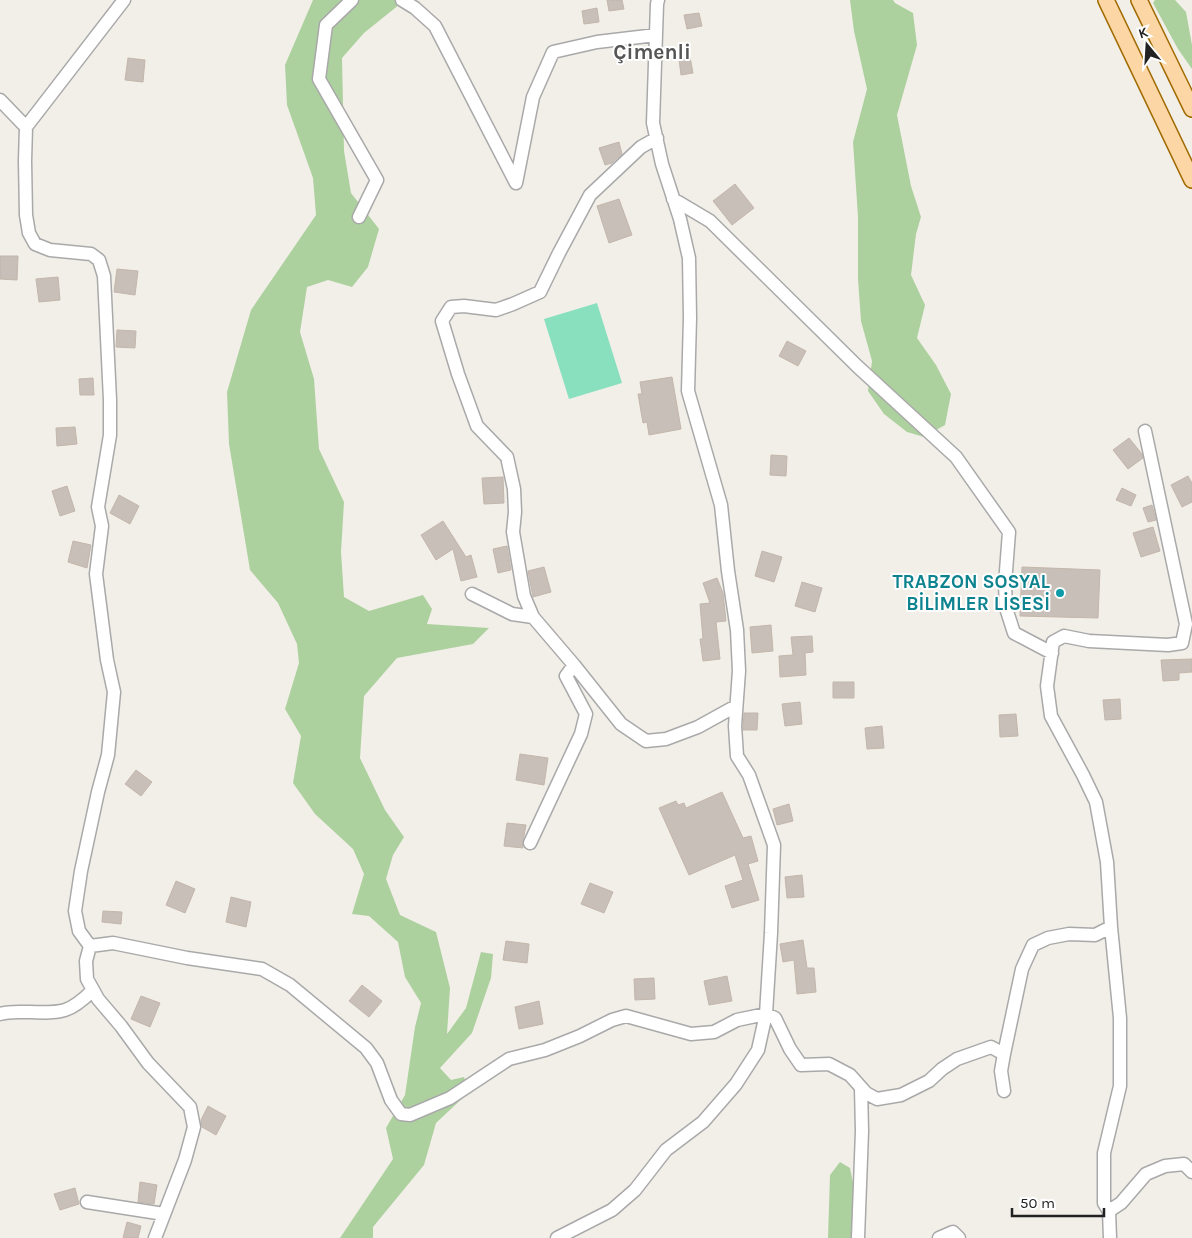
<svg xmlns="http://www.w3.org/2000/svg" width="1192" height="1238" font-family="Karla,sans-serif">
  <style>
    .forest { fill: #add19e }
    .pitch { fill: #88e0be }
    .building { fill: #c7bfb8; stroke: #c4b6ab }
    .lines { fill: none; stroke-linecap: round; stroke-linejoin: round }
    .minor-casing { stroke: #a9a9a9; stroke-width: 15 }
    .major-casing { stroke: #a06b00; stroke-width: 18 }
    .minor { stroke: #fff; stroke-width: 12 }
    .major { stroke: #fcd6a4; stroke-width: 15 }
    .culture-dot { fill: #0f9aa8; stroke: #fff; stroke-width: 2 }
    .labels { text-anchor: middle; dominant-baseline: central; stroke-width: 4; stroke-linejoin: round; paint-order: stroke }
    .culture-label { font-size: 19px; font-weight: bold; fill: #0d838f; stroke: #fff; text-anchor: end }
    .quarter-label { font-size: 21px; font-weight: bold; fill: #555; stroke: #fff }
  </style>
  <rect width="100%" height="100%" fill="#f2efe9"/>
  <path class="forest" d="M313 0H405L364 33 342 58 344 151 351 193 379 229 368 267 352 287 328 280 307 287 300 332 314 379 319 449 344 502 341 552 344 597 369 611 423 595 432 609 427 624 489 628 473 644 397 658 364 696 360 758 385 810 404 837 393 855 386 879 400 915 436 932 450 988 447 1034 466 1008 481 952 493 954 491 978 472 1033 440 1068 451 1080 464 1077 469 1092 436 1123 424 1165 373 1227V1238H340L393 1159 386 1128 405 1095 415 1027 421 1003 405 977 398 942 369 916 352 914 364 874 353 849 315 814 293 783 301 736 285 709 299 663 297 644 278 603 250 570 229 444 227 392 251 310 316 215 313 178 287 105 285 65Z
    M850 0H893L895 3 913 13 917 45 897 115 911 186 921 217 916 234 911 275 925 305 917 338 936 365 951 394 945 425 924 437 907 432 884 414 868 391 872 361 861 321 858 279V217L853 142 867 89 854 31Z
    M1155 0H1175L1186 12 1192 45V69L1178 49 1153 3Z
    M840 1162 850 1168 854 1188V1238H828L830 1175Z"/>
  <path class="pitch" d="M597 303 622 383 569 399 544 319Z"/>
  <path class="building" d="M607 0H622L624 9 609 11Z
    M597 8 599 22 584 24 582 11Z
    M699 13 702 26 687 29 684 15Z
    M690 57 693 73 681 75 679 59Z
    M128 58 145 60 143 82 125 80Z
    M619 142 622 154 612 163 605 165 599 148Z
    M735 184 754 208 732 225 713 201Z
    M619 199 632 235 609 243 597 206Z
    M0 256H18L17 280 0 279Z
    M117 269 138 271 135 295 114 292Z
    M58 277 60 300 39 302 36 279Z
    M117 330 136 331 135 348 116 347Z
    M787 341 806 351 798 366 779 356Z
    M672 377 681 429 649 435 647 422 643 423 638 394H642L640 382Z
    M93 378 94 395H80L79 379Z
    M75 427 77 444 57 446 56 428Z
    M1129 438 1142 454 1143 458 1128 469 1113 450Z
    M771 455 787 456 786 476 770 475Z
    M1188 476 1192 483V502L1182 507 1171 485Z
    M503 477 504 503 484 504 482 478Z
    M67 486 75 511 60 516 52 491Z
    M1122 488 1136 495 1131 506 1116 500Z
    M119 495 139 506 130 524 110 513Z
    M1152 505 1156 520 1148 522 1143 508Z
    M443 521 466 557 471 555 477 577 461 581 453 549 436 560 421 535Z
    M1153 527 1160 551 1141 557 1133 533Z
    M73 541 91 545 87 568 68 562Z
    M507 546 511 570 498 573 493 549Z
    M762 551 782 557 774 582 755 576Z
    M544 567 551 592 533 597 528 571Z
    M1022 567 1100 570 1098 618 1020 616Z
    M717 578 723 593 726 621 716 622 720 659 703 661 700 639H703L700 604 710 603 703 583Z
    M802 582 822 588 815 612 795 606Z
    M771 625 773 651 752 653 750 627Z
    M812 636 813 652 805 653 806 675 780 677 779 656 793 655 791 637Z
    M1192 659V672L1179 673V680L1163 681 1161 660Z
    M833 682H854V698H833Z
    M1120 699 1121 719 1105 720 1103 700Z
    M800 702 802 724 785 726 782 704Z
    M744 713H758L757 730H743Z
    M1016 714 1018 736 1000 737 999 715Z
    M882 726 884 748 867 749 865 728Z
    M520 754 548 758 544 785 516 780Z
    M136 770 152 782 141 796 125 784Z
    M722 792 743 838 751 836 758 861 748 864 759 900 732 908 725 886 743 880 735 855 689 875 659 808 676 801 678 805 684 803 686 808Z
    M789 804 793 821 777 825 773 809Z
    M507 823 526 825 524 836 522 843 523 848 504 846Z
    M802 875 804 897 787 898 785 877Z
    M176 881 195 889 185 913 166 905Z
    M590 883 613 892 604 913 581 904Z
    M231 897 251 902 246 927 226 922Z
    M103 911 122 912 121 924 102 922Z
    M803 940 807 968H814L816 992 797 994 794 960 783 962 780 944Z
    M506 941 529 944 527 963 503 960Z
    M727 976 732 1001 709 1005 704 981Z
    M654 978 655 999 635 1000 634 979Z
    M362 985 382 1001 369 1017 349 1001Z
    M141 996 160 1003 150 1027 131 1019Z
    M539 1001 543 1024 519 1029 515 1007Z
    M208 1106 226 1116 216 1135 202 1127 201 1120Z
    M140 1182 157 1185 154 1204 138 1202Z
    M75 1188 79 1204 60 1210 54 1194Z
    M127 1222 141 1226 138 1238H123Z"/>
  <g class="lines">
    <defs>
      <path id="minor" d="M124 0 26 127 25 161 26 215 29 233 35 244 50 250 91 254 99 260 104 276 110 400V435L98 507 102 526 96 574 107 660 114 692 108 755 98 792 81 871 75 911 79 931 90 946 86 961 87 979 98 999 121 1026 148 1063 190 1107 194 1127 185 1160 155 1238
        M352 0 326 25 319 79 377 180 359 217
        M402 0 415 8 435 26 516 183 533 97 553 52 597 42 656 35
        M0 100 26 127
        M657 138 641 147 590 195 559 253 540 292 513 304 496 310 464 306 451 307 442 321 458 374 477 426 507 457 514 489 515 512 513 532 524 596 533 617 574 665 621 724 646 741 666 739 698 727 736 706
        M673 199 710 221 857 366 956 457 1009 532 1005 584 1006 608 1014 633 1052 653
        M472 594 512 614 533 617
        M530 843 581 734 586 714 566 676 574 665
        M1111 927 1120 1018V1086L1104 1153V1203L1109 1211 1121 1203 1146 1174 1165 1166 1184 1164 1192 1172
        M90 946 113 943 187 958 262 969 290 985 366 1048 377 1063 391 1100 401 1114 410 1115 450 1098 509 1059 545 1050 580 1036 612 1020 626 1016 691 1034 714 1032 737 1020 766 1014 775 1018 790 1049 801 1065 829 1064 850 1075 866 1093 877 1099 901 1095 929 1081 942 1069 957 1059 991 1047 1004 1054 1001 1071 1004 1091
        M0 1014C9 1011 18 1012 28 1012 61 1013 69 1014 93 990
        M1004 1054 1022 969 1033 945 1048 938 1069 934 1095 935 1111 927 1107 862 1096 802 1083 775 1051 716 1047 686 1053 642 1064 636 1089 641 1168 645 1182 643 1186 624 1145 431
        M87 1202 164 1214
        M1109 1211 1110 1238
        M557 1238 612 1210 635 1190 666 1150 703 1122 736 1084 758 1050 766 1014 771 933 774 845 749 775 737 756 735 726 739 671 737 630 728 571 721 505 688 391 690 318 689 258 680 219 662 164 653 123 657 4 658 0
        M858 1238 862 1131 861 1088
        M939 1238 953 1232 959 1238"/>
      <path id="major" d="M1106 0 1192 180
        M1139 0 1192 109"/>
    </defs>
    <use href="#minor" class="minor-casing"/>
    <use href="#major" class="major-casing"/>
    <use href="#minor" class="minor"/>
    <use href="#major" class="major"/>
  </g>
  <circle class="culture-dot" cx="1060" cy="593" r="5"/>
  <g class="labels">
    <g class="culture-label">
      <text x="1050" y="582">TRABZON SOSYAL<tspan x="1050" dy="22">BİLİMLER LİSESİ</tspan></text>
    </g>
    <g class="quarter-label">
      <text x="652" y="52">Çimenli</text>
    </g>
  </g>
  <g transform="translate(1147 45) rotate(342)" stroke="#ffffff" stroke-width="4" paint-order="stroke">
  <path d="M0-4L9 19L0 12L-9 19Z" fill="#222222"/>
  <text y="-8" font-size="14" font-weight="bold" text-anchor="middle" fill="#222222">K</text>
  </g>
  <path d="M1012 1208v8h92v-8" fill="none" stroke="#222222" stroke-width="2.5"/>
  <text x="1020" y="1208" font-size="15" fill="#222222" stroke="#ffffff" stroke-width="4" paint-order="stroke">50 m</text>
</svg>
